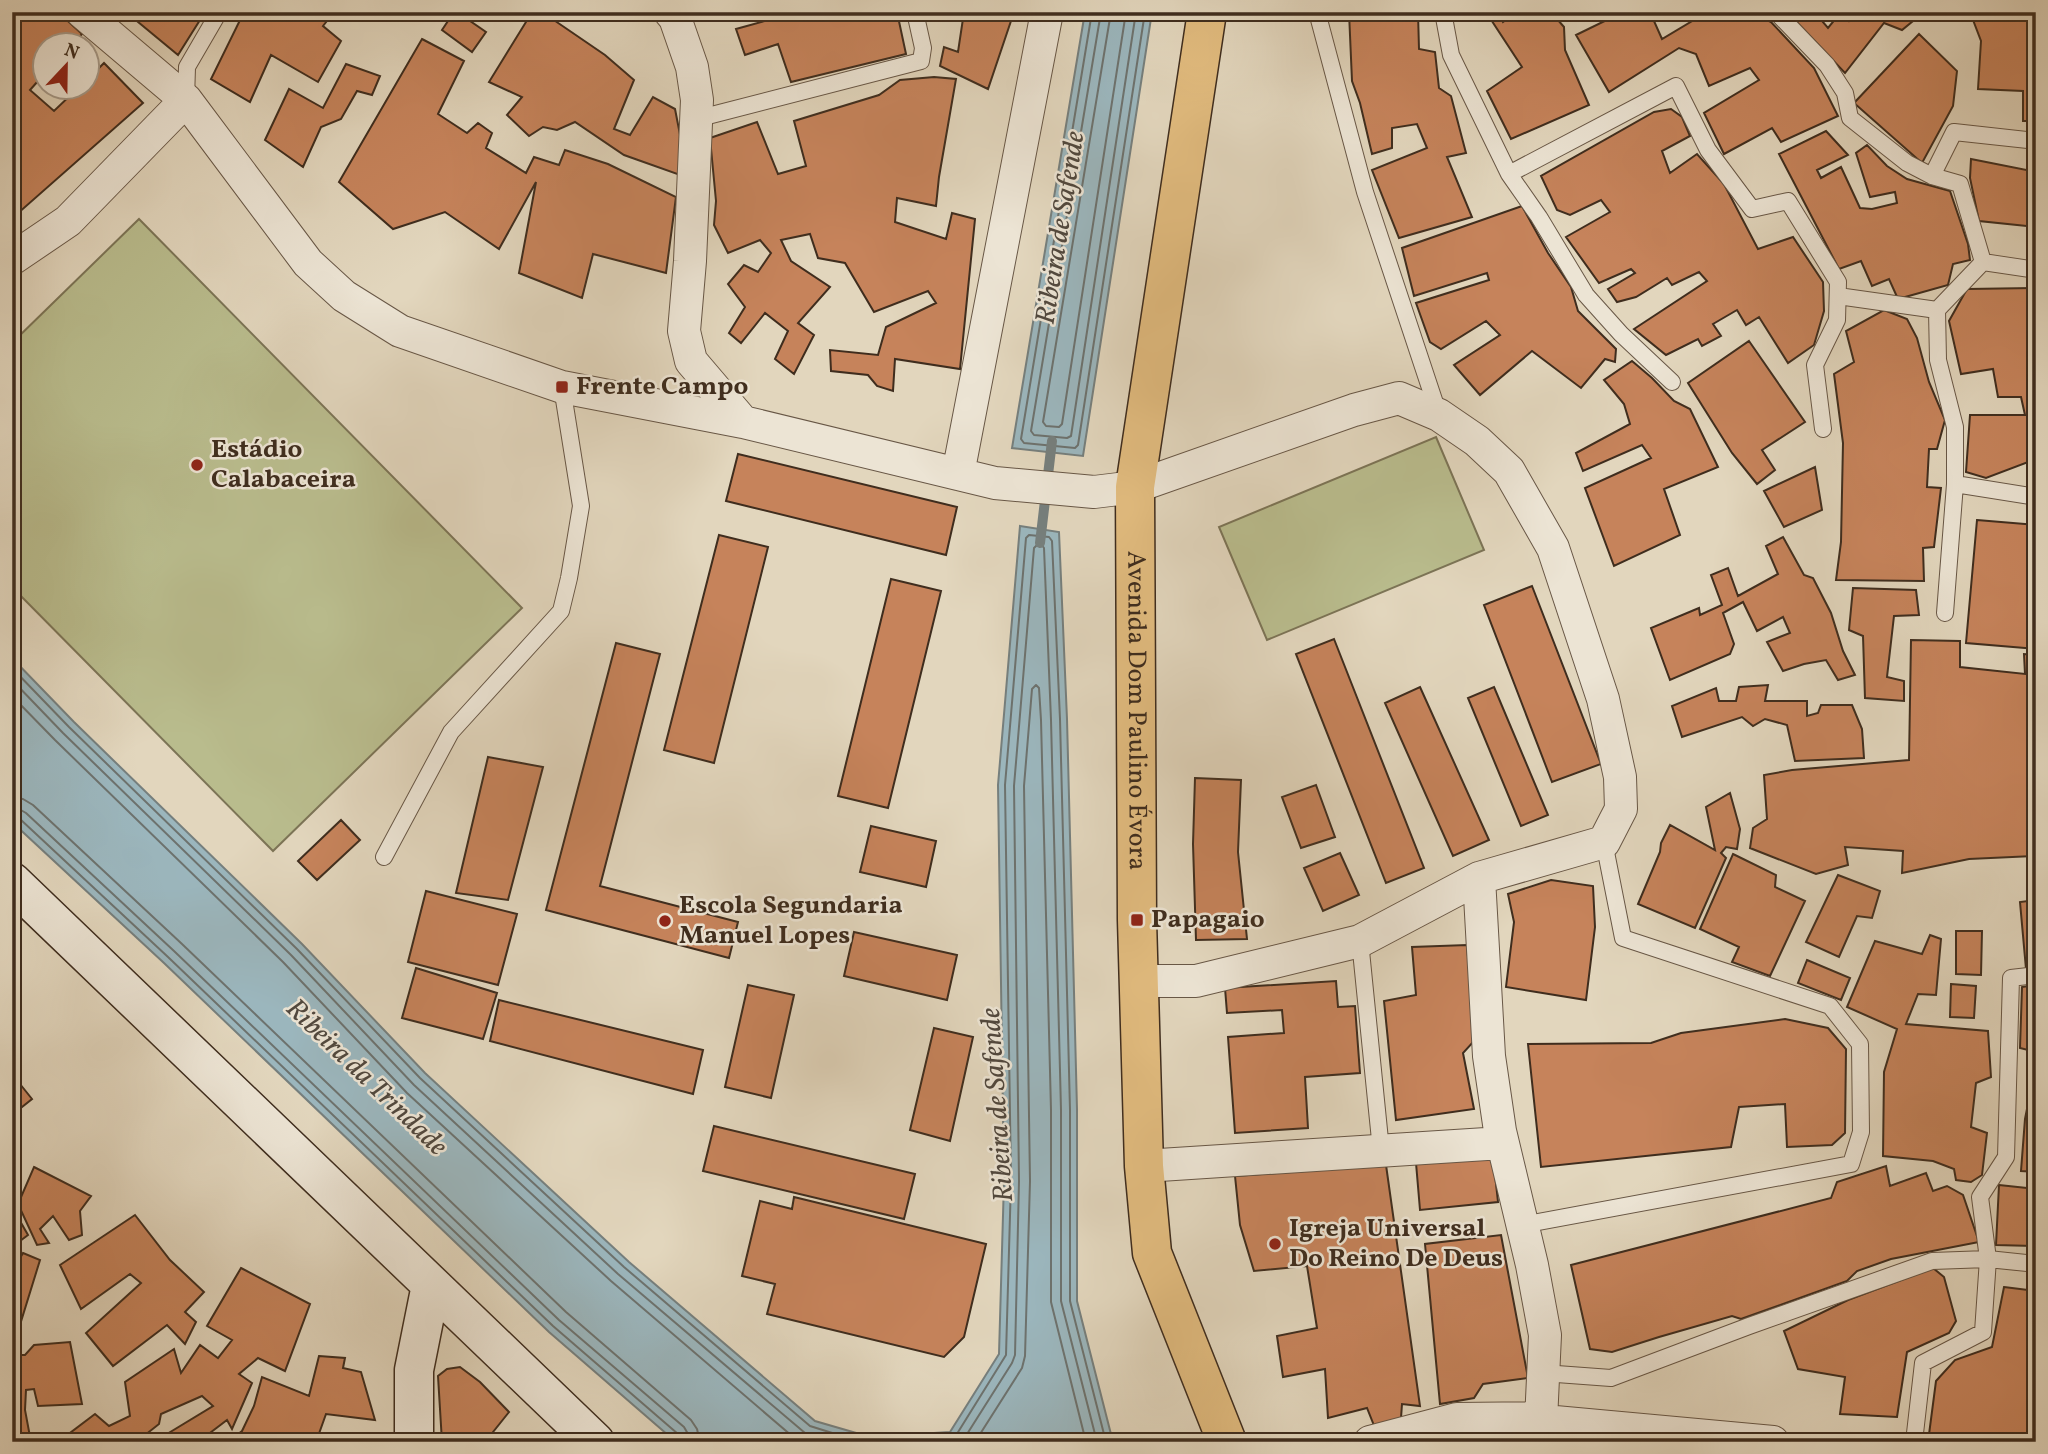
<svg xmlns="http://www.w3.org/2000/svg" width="2048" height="1454" font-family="Vollkorn,serif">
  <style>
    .green { fill: #b9bc8d; stroke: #7c7456; stroke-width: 2 }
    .water { fill: #9bb6bd; stroke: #767f7d; stroke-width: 2 }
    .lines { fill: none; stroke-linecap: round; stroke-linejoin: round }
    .shore { stroke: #6d726e; stroke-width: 2 }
    .stream { stroke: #767f7d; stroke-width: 10 }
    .building { fill: #c6835b; stroke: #3f2d1e; stroke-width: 2 }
    .lane-casing { stroke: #685746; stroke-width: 18 }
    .street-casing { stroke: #685746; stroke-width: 34 }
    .secondary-casing { stroke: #3f2d1e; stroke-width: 41 }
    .primary-casing { stroke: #3f2d1e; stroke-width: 41 }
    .lane { stroke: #ece4d4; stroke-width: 16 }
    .street { stroke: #ece4d4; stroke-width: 32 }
    .secondary { stroke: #ece4d4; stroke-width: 38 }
    .primary { stroke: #e1bb7e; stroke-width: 38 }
    .poi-dot { fill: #8f2418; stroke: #ece4d4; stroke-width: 2.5 }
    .labels { text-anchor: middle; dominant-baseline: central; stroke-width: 5; stroke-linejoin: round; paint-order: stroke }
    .poi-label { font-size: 26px; font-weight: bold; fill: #3f2d1e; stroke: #ece4d4; text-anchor: start }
    .street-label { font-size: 26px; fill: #3f2d1e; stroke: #ece4d4 }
    .water-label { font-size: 28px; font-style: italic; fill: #51483e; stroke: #ece4d4 }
  </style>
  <rect width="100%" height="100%" fill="#e2d6bd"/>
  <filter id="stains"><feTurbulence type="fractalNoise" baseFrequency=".00286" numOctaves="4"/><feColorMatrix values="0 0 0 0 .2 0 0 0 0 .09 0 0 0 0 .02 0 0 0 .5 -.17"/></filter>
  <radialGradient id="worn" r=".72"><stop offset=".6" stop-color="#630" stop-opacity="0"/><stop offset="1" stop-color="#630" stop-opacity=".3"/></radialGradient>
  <path class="green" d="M139 219 522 608 273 851 12 587V343Z
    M1436 437 1484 550 1267 640 1219 527Z"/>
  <path class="water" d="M1085 12H1152L1083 456 1012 448Z
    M1020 526 1059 532 1067 719 1077 1109V1301L1113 1442H676L549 1332 164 963 12 822V658L74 722 302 944 425 1073 629 1262 815 1421 870 1437 950 1432 999 1354 1004 1181 998 785Z"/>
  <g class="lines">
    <path class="shore" d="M1092 12 1021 439 1024 443 1075 448 1078 445 1145 12
      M1101 12 1031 431 1034 435 1067 438 1071 436 1136 12
      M1111 12 1043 422 1046 426 1059 427 1062 424 1126 12
      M12 668 69 727 297 949 420 1078 624 1267 810 1426 861 1442
      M12 680 63 733 291 955 414 1085 618 1274 805 1433 830 1442
      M12 696 55 740 283 962 407 1093 611 1281 799 1442
      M12 798 23 799 33 805 182 944 566 1312 691 1420 697 1429 700 1442
      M12 808 19 809 26 813 174 951 559 1320 684 1427 688 1434 689 1442
      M12 817 20 819 168 957 553 1326 678 1434 680 1442
      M908 1442 950 1439 955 1437 1006 1355 1011 1181 1005 785 1026 538 1029 535 1049 537 1052 541 1060 719 1070 1110V1301L1106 1442
      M962 1442 1012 1363 1015 1355 1019 1181 1014 786 1034 548 1037 545H1042L1044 548 1051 720 1061 1110V1301L1097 1442
      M975 1442 1022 1368 1025 1356 1030 1181 1024 786 1032 689 1036 685 1039 688 1041 720 1051 1110V1302L1086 1442"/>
    <path class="stream" d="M1040 543 1052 441"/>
  </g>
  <path class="building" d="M12 12H58L82 34 71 46H46V72L30 90 54 111 78 88H88V79L104 63 143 103 16 215 12 211Z
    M126 12H205L178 55Z
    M244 12H334L323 26 341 41 318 82 271 55 250 102 211 79Z
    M454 12H457L486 32 472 52 442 30Z
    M515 12H546L545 14 605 55 634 80 614 129 630 135 653 97 675 109 683 150 680 175 624 155 575 122 557 130 543 127 529 136 507 115 522 97 489 82 526 22Z
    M777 12H897L906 54 791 82 778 44 745 55 736 29 779 17Z
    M964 12H1014L988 89 940 66 944 47 958 52Z
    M1349 12H1418L1419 49 1435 52 1439 88 1451 96 1466 153 1447 157 1472 217 1399 238 1372 170 1427 148 1417 124 1392 128V148L1372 154 1360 103 1352 81Z
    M1486 12H1505L1500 16 1503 22 1517 12H1551L1564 27 1565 50 1589 105 1511 139 1487 91 1522 67Z
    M1623 12H1650L1662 39 1704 14 1751 12 1771 22 1814 68 1838 116 1781 142 1772 128 1724 154 1704 113 1759 80 1750 68 1709 86 1696 54 1679 48 1609 92 1576 35Z
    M1787 12H1828L1822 21 1828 28 1841 12 1849 21 1856 14 1854 12H1924L1902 30 1884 23 1845 73Z
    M1949 12H2033L2031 38H2036V121H2023V91L1978 89 1981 41 1973 20 1950 21Z
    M1919 34 1957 71 1953 106 1922 163 1854 103Z
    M422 39 464 61 438 114 467 133 478 123 492 133 486 148 526 173 534 157 559 165 565 150 608 164 676 197 666 273 593 254 582 298 519 273 536 182 499 249 445 212 393 229 339 182Z
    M346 64 380 76 372 95 357 91 341 119 321 127 303 167 265 140 289 89 323 108Z
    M934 77 956 79 939 177 936 206 897 198 895 222 946 239 952 213 975 219 960 369 895 359 893 391 877 386 868 375 831 371 830 350 878 355 886 327 936 303 928 291 874 312 845 263 818 258 810 234 781 240 791 261 830 287 798 323 814 335 794 374 775 359 788 331 765 313 741 343 729 333 745 307 728 284 744 265 758 272 771 253 760 240 728 253 714 225 716 201 710 138 757 122 778 174 806 166 794 121 879 95 900 80Z
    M1671 109 1682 117 1690 136 1662 151 1670 173 1697 154 1724 184 1758 249 1793 237 1823 282 1824 311 1814 345 1788 363 1759 317 1746 325 1737 310 1713 324 1721 336 1702 346 1698 339 1666 355 1634 329 1707 281 1699 272 1672 285 1667 278 1636 297 1617 302 1608 289 1635 273 1631 269 1599 283 1566 237 1610 212 1601 200 1570 215 1557 210 1541 176 1654 112Z
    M1826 131 1848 155 1817 170 1821 178 1841 167 1860 208 1872 209 1897 203 1895 192 1870 197 1856 153 1867 145 1887 166 1907 179 1950 191 1968 244 1970 260 1953 264 1948 285 1898 299 1889 279 1872 286 1861 261 1839 269 1779 154Z
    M1971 159 2036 172V227L1979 221 1970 178Z
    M1522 206 1548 253 1571 287 1578 311 1616 349 1615 362 1605 359 1581 388 1532 351 1480 395 1454 365 1500 335 1486 321 1441 349 1430 342 1416 303 1489 280 1487 273 1414 296 1402 248Z
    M2036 288V464L2028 462 1986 478 1966 472 1970 415H2025L2021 397H1998L1993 369 1961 374 1949 321 1967 289Z
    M1884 310 1907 319 1917 338 1929 382 1945 420 1937 449H1929L1927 487 1941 488 1934 547 1923 548 1924 581 1836 580 1841 542 1843 443 1834 374 1854 362 1846 331Z
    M1749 341 1805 422 1762 450 1775 470 1757 484 1732 453 1688 383Z
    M1632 361 1652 378 1674 401 1690 409 1718 467 1664 489 1680 535 1614 566 1585 488 1651 458 1642 445 1583 471 1576 453 1630 424 1624 404 1604 380Z
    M738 454 957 507 946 555 726 501Z
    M1815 467 1822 510 1784 527 1764 491Z
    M1977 520 2036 525V649L1966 643Z
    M719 535 768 547 714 763 664 750Z
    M1783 537 1804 575 1813 578 1831 613 1843 651 1855 675 1838 680 1826 660 1804 664 1783 671 1767 642 1790 633 1783 617 1757 631 1743 602 1723 613 1734 644 1730 654 1670 680 1651 628 1699 608 1700 615 1722 605 1711 575 1728 568 1738 596 1778 574 1766 546Z
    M891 579 941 591 888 808 838 796Z
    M1532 586 1601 764 1552 782 1484 605Z
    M1853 588 1916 590 1919 615 1894 616 1887 677 1904 681V701L1865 698 1863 636 1849 630Z
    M1334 639 1424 868 1386 883 1296 654Z
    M1911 640 1960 641V667L2025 674 2024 654 2036 655V856L1969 859 1902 873 1903 851 1845 847 1848 865 1816 874 1750 848 1753 828 1767 819 1764 775 1792 770 1909 760Z
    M616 643 660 654 600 886 738 922 729 958 546 910Z
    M1768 685 1765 701H1807V716L1818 713 1821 705H1852L1862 729 1864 758 1795 761 1787 725 1765 719 1753 726 1742 717 1682 737 1672 706 1716 688 1719 701H1736L1739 687Z
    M1420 687 1489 840 1453 856 1385 703Z
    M1494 687 1548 815 1521 826 1468 698Z
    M488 757 543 767 508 900 456 893Z
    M1195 778 1241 780 1238 852 1247 939 1196 940 1193 844Z
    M1316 785 1335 837 1301 848 1282 797Z
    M1730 793 1740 829 1737 849 1726 847 1721 853 1726 858 1695 928 1638 904 1660 852 1661 843 1670 825 1715 850 1706 807Z
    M341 820 360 840 317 880 298 861Z
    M871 826 936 841 926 887 860 872Z
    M1340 853 1359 895 1323 911 1304 868Z
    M1733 854 1776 875 1775 887 1805 901 1770 976 1732 962 1739 947 1700 929Z
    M1838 875 1880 891 1872 918 1857 916 1839 957 1806 942Z
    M1551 880 1593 886 1595 927 1586 1000 1506 987 1514 922 1508 894Z
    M426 891 517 914 498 985 408 962Z
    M2036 900V968L2026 969 2020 902Z
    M1956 931H1982L1981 975 1956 974Z
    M854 932 957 955 947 1000 844 976Z
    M1930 935 1941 939 1936 995 1918 994 1906 1024 1988 1031 1991 1077 1976 1083 1971 1127 1987 1133 1982 1175 1971 1182 1956 1180 1954 1169 1933 1161 1883 1156 1884 1072 1897 1029 1847 1007 1875 941 1922 954Z
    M1467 945 1475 1040 1463 1053 1474 1109 1396 1120 1384 1001 1416 995 1412 947Z
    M1807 960 1850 978 1841 1000 1798 983Z
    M416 968 497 993 483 1039 402 1018Z
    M1336 981 1338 1007 1355 1006 1360 1073 1305 1077 1308 1128 1235 1133 1228 1037 1284 1033 1282 1010 1227 1013 1225 988Z
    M1951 984 1976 986 1974 1018 1950 1017Z
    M748 985 794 995 771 1098 725 1087Z
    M2036 985V1052L2020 1048 2022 987Z
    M499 1000 703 1050 693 1094 490 1041Z
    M1785 1019 1828 1028 1846 1049 1845 1133 1832 1145 1787 1147 1785 1104 1739 1107 1731 1147 1541 1167 1528 1044 1651 1043 1681 1033Z
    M934 1028 973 1037 950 1141 910 1130Z
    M2036 1064V1172L2021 1171 2025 1119Z
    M12 1074 32 1099 12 1115Z
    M714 1126 915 1174 904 1219 703 1171Z
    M1493 1156 1498 1202 1420 1210 1416 1163Z
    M1386 1165 1420 1406 1402 1404 1401 1418 1375 1428 1367 1408 1328 1418 1325 1369 1283 1377 1277 1336 1317 1328 1307 1266 1254 1271 1240 1225 1235 1176Z
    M1886 1166 1890 1186 1926 1173 1933 1191 1947 1186 1963 1195 1979 1242 1891 1259 1857 1271 1847 1281 1741 1319 1732 1316 1659 1337 1612 1352 1590 1349 1571 1265 1831 1198 1837 1182Z
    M34 1167 91 1196 80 1211 82 1235 69 1240 53 1216 40 1229 49 1243 37 1245 18 1204Z
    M1999 1185 2036 1189V1246L1996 1245Z
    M794 1197 986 1244 964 1337 944 1357 767 1314 775 1284 742 1276 760 1201 792 1209Z
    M12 1207 28 1235 12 1247Z
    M135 1215 170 1260 204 1292 185 1312 196 1322 185 1344 167 1325 113 1366 86 1333 141 1283 130 1274 81 1309 60 1265Z
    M1501 1235 1528 1378 1483 1384 1474 1398 1440 1404 1425 1244Z
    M23 1253 40 1260 19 1328 12 1326V1272Z
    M241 1268 310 1304 285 1371 258 1358 239 1374 252 1383 232 1429 227 1420 198 1442H172L167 1434 213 1406 202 1396 161 1414 159 1424 140 1439 141 1442H78L70 1433 95 1414 109 1426 130 1416 125 1382 174 1349 181 1373 200 1345 218 1358 232 1340 207 1326Z
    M1933 1268 1944 1277 1956 1321 1949 1333 1907 1352 1897 1417 1840 1414 1845 1377 1798 1369 1784 1331 1848 1300Z
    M2004 1287 2036 1291V1442H1928L1936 1381 1955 1360 1992 1347Z
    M70 1342 82 1404 38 1406 34 1389 26 1390 25 1410 31 1442H12V1355H25L34 1345Z
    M319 1356 345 1358 343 1368 361 1372 375 1420 326 1414 316 1442H228L242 1431 254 1406 262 1377 309 1396Z
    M460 1367 480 1382 509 1412 485 1442H442L438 1376 447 1369Z
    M70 1433 78 1442H52Z
    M1437 1439H1526V1442H1436Z"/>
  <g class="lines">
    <defs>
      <path id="lane" d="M1317 12 1365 192 1439 415
        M1443 12 1451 55 1509 174 1676 86 1708 150 1752 209 1788 201 1838 282 1837 320 1815 365 1823 429
        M1776 12 1827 65 1845 93 1850 118 1907 163 1932 176 1960 184 1983 262
        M186 100 187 67 219 12
        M696 119 921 61 923 48 915 12
        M1509 174 1539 217 1586 295 1621 334 1672 382
        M1932 176 1954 132 2036 141
        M1838 296 1937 310 1983 262 2036 270
        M1937 310 1938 360 1955 427V484L2036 497
        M1945 613 1955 484
        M384 857 451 732 561 611 569 578 581 506 562 387
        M1360 941 1381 1150
        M2036 975 2011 978 2006 1157 1980 1197 1988 1259 2036 1264
        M1522 1225 1851 1164 1861 1132 1860 1044 1830 1006 1623 938 1604 842
        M1543 1373 1611 1378 1749 1326 1932 1261 1988 1259 1983 1332 1923 1363 1914 1442"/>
      <path id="street" d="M82 12 186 100 308 263 344 296 400 331 562 387 743 422 995 483 1094 492 1135 487 1354 410 1399 398 1439 415 1477 441 1509 471 1553 548 1603 699 1620 777 1621 809 1604 842 1479 878 1360 941 1196 981H1138
        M670 12 675 18 692 67 697 100 690 261 684 331 691 361 743 422
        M12 259 68 221 186 100
        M958 474 1047 12
        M1479 878 1489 1056 1500 1131 1532 1265 1545 1335 1540 1442
        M1144 1166 1502 1143
        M1370 1442 1457 1419 1542 1418 1555 1422 1773 1442"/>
      <path id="secondary" d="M12 882 595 1442
        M414 1442V1370L431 1285"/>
      <g id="primary">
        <path id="s1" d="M1207 12 1135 487 1137 920 1144 1166 1152 1253 1227 1442"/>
      </g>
    </defs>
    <use href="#lane" class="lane-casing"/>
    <use href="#street" class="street-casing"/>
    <use href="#secondary" class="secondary-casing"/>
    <use href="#primary" class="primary-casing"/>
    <use href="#lane" class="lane"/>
    <use href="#street" class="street"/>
    <use href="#secondary" class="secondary"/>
    <use href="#primary" class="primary"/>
  </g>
  <g class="poi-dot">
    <rect x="555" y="380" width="14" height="14" rx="3.5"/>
    <circle cx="197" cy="465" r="7"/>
    <rect x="1130" y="913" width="14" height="14" rx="3.5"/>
    <circle cx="665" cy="921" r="7"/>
    <circle cx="1275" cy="1244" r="7"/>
  </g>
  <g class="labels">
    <g class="poi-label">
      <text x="576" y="387">Frente Campo</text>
      <text x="211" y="450">Estádio<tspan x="211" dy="30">Calabaceira</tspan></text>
      <text x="679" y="906">Escola Segundaria<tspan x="679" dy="30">Manuel Lopes</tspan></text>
      <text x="1151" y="920">Papagaio</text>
      <text x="1289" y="1229">Igreja Universal<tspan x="1289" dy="30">Do Reino De Deus</tspan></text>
    </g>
    <g class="street-label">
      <text stroke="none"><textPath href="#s1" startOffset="704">Avenida Dom Paulino Évora</textPath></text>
    </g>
    <g class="water-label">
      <text transform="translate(1061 228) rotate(-81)">Ribeira de Safende</text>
      <text transform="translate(366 1078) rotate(44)">Ribeira da Trindade</text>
      <text transform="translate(998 1105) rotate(-94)">Ribeira de Safende</text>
    </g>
  </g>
  <rect width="2048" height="1454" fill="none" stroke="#e2d6bd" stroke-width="42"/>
  <rect x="14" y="14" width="2020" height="1426" fill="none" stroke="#3f2d1e" stroke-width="3.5"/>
  <rect x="21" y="21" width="2006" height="1412" fill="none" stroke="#3f2d1e" stroke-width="2"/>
  <g transform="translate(66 66) rotate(22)"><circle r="33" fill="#ece4d4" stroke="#a79b8b" stroke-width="2"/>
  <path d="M0-5L12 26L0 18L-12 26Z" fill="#8f2418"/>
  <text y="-10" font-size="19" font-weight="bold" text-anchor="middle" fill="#3f2d1e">N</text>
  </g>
  <rect width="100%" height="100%" filter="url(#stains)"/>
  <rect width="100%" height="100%" fill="url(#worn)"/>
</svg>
